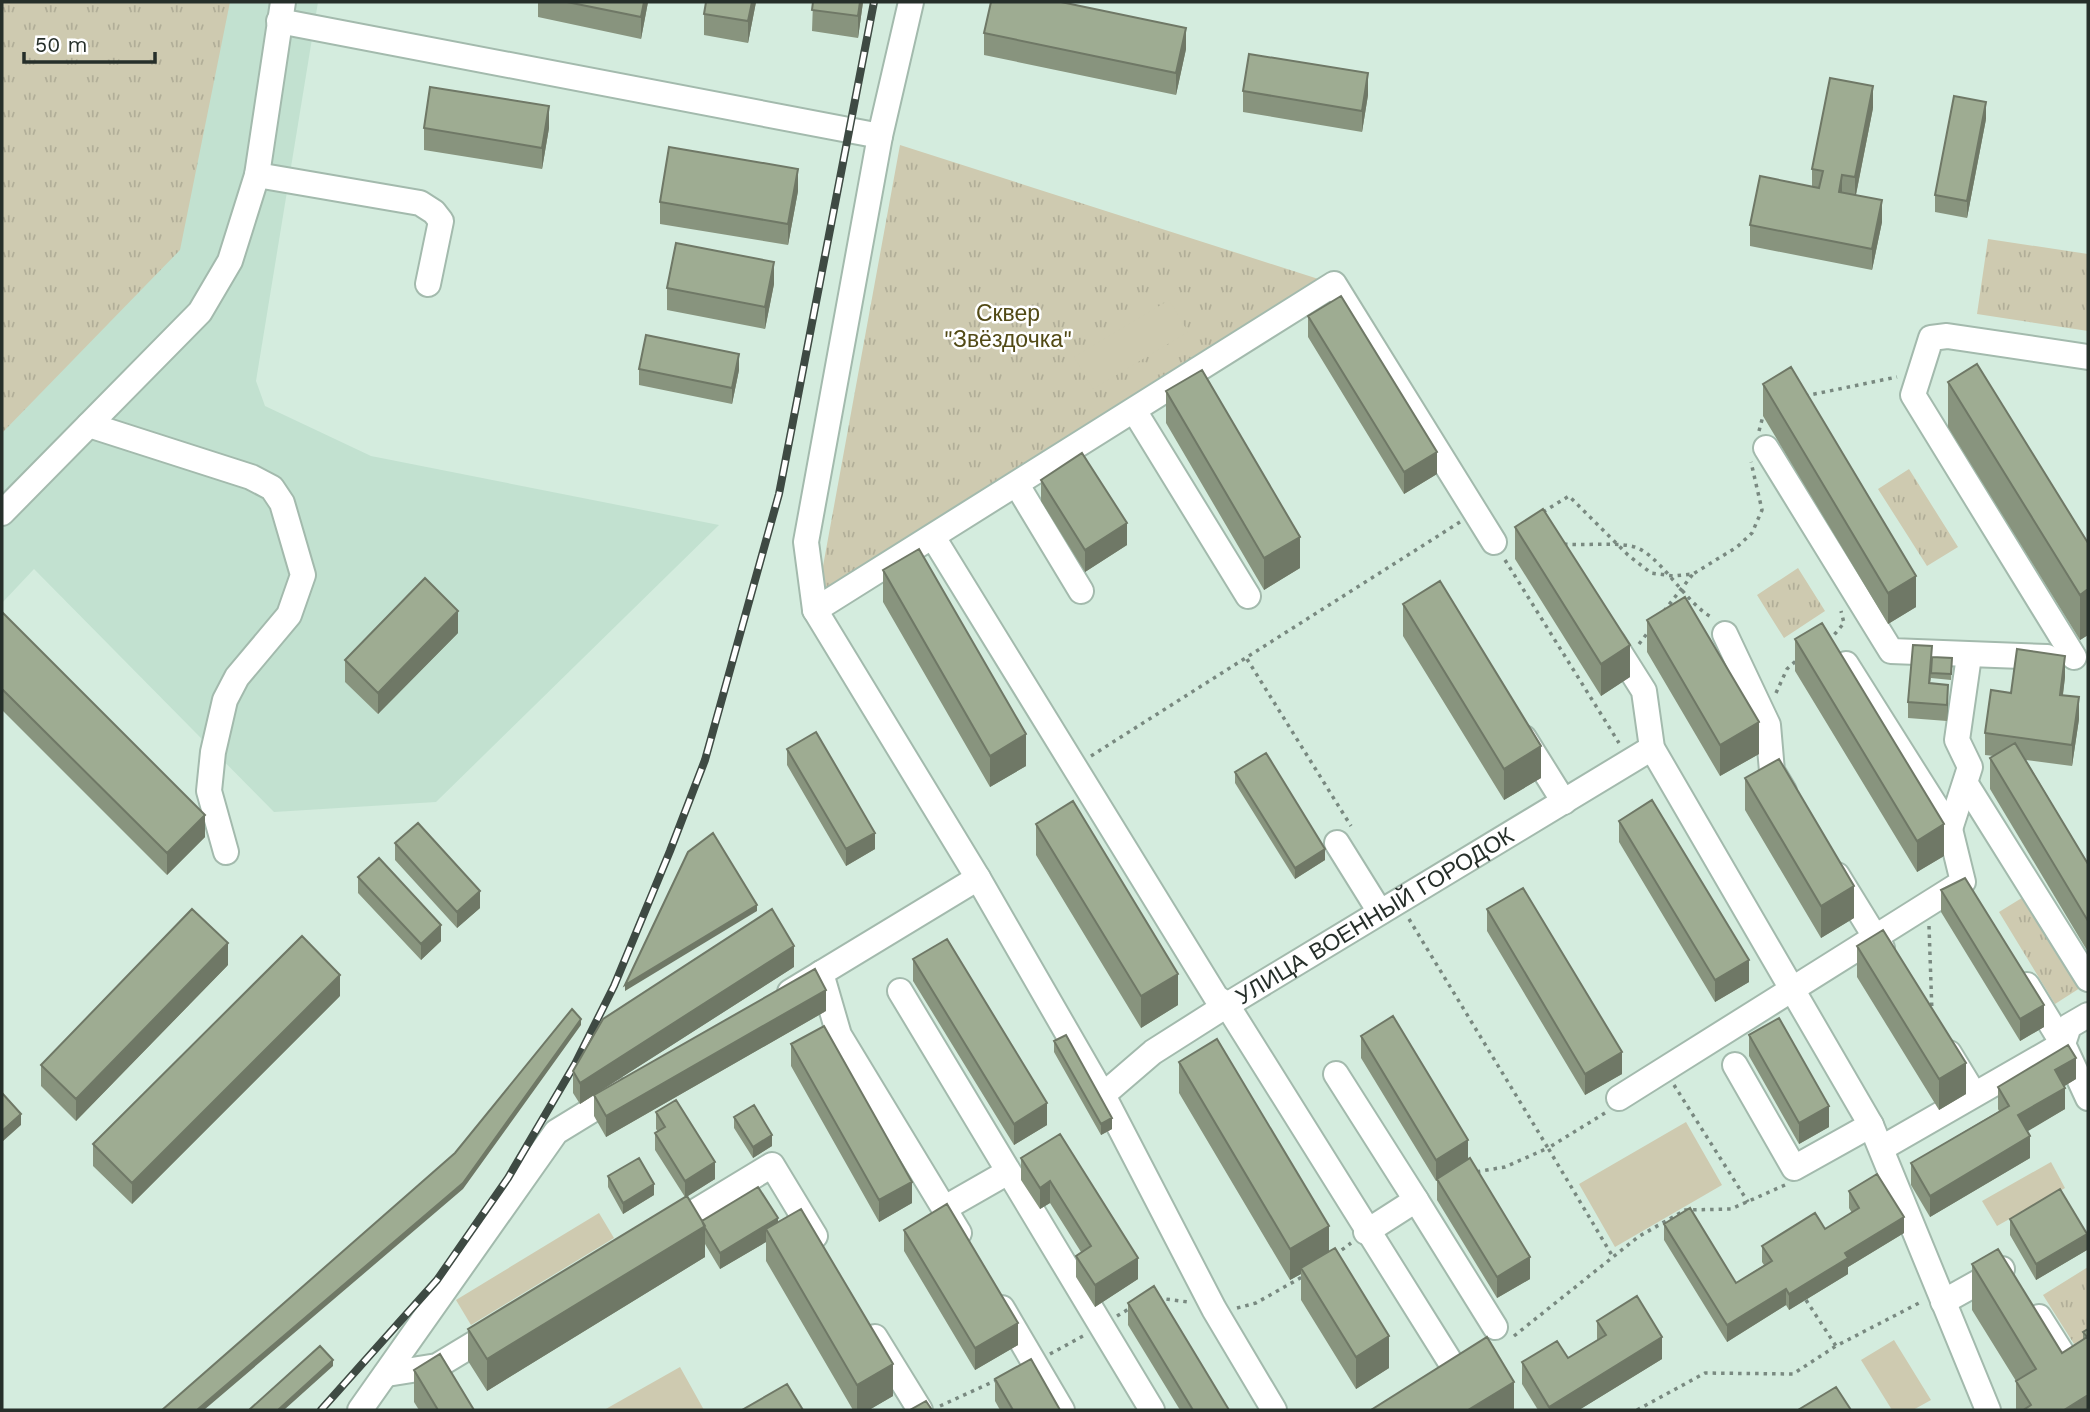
<svg xmlns="http://www.w3.org/2000/svg" width="2090" height="1412" font-family="'Work Sans',sans-serif">
  <style>
    .built { fill: #c2e1d0 }
    .grass { fill: url(#grass-tufts) }
    .pitch { fill: #cecab0 }
    .lines { fill: none; stroke-linecap: round; stroke-linejoin: round }
    .minor-casing { stroke: #a3baad; stroke-width: 28 }
    .path { stroke: #798980; stroke-width: 3.5; stroke-dasharray: 3.5 5; stroke-linecap: butt }
    .minor { stroke: #fff; stroke-width: 24 }
    .rail-casing { stroke: #3e4a43; stroke-width: 8 }
    .rail { stroke: #fff; stroke-width: 5; stroke-dasharray: 16; stroke-linecap: butt }
    .wall { fill: #88947e }
    .shaded-wall { fill: #6f7866 }
    .building { fill: #9eac92; stroke: #6f7866; stroke-width: 2 }
    .labels { text-anchor: middle; dominant-baseline: central; stroke-width: 5; stroke-linejoin: round; paint-order: stroke }
    .park-label { font-size: 23px; fill: #524a16; stroke: #fff }
    .street-label { font-size: 23px; fill: #262f2a; stroke: #fff }
  </style>
  <defs>
    <pattern id="grass-tufts" width="24" height="20" patternUnits="userSpaceOnUse" patternTransform="scale(1.75)"><rect width="24" height="20" fill="#cecab0"/><path d="M3 7l-1-3M5 7V3M7 7l1-3M15 17l-1-3M17 17v-4M19 17l1-3" fill="none" stroke="#b1ae98"/></pattern>
  </defs>
  <rect width="100%" height="100%" fill="#d4ecde"/>
  <path class="built" d="M2 2H318L256 381 265 406 371 456 719 525 436 802 274 812 34 569 2 603Z"/>
  <path class="grass" d="M2 2H230L180 250 2 433Z
    M900 145 1334 284 815 610Z
    M1988 239 2088 254V331L1977 314Z
    M1909 469 1958 547 1927 566 1878 489Z
    M1798 568 1825 611 1784 638 1757 595Z
    M2025 896 2080 988 2055 1004 1999 912Z
    M2088 1267V1336L2074 1344 2043 1295Z"/>
  <path class="pitch" d="M1169 300 1188 332 1093 389 1074 357Z
    M1686 1122 1722 1185 1615 1247 1579 1184Z
    M2051 1162 2065 1188 1997 1226 1982 1201Z
    M599 1213 614 1238 471 1325 456 1300Z
    M1894 1340 1931 1400 1913 1410H1892L1861 1360Z
    M680 1367 704 1410H604Z"/>
  <g class="lines">
    <defs>
      <g id="minor">
        <path d="M911 2 880 136 806 542 815 610 978 878 1103 1095 1214 1309 1274 1410"/>
        <path d="M279 21 880 136"/>
        <path d="M257 175 420 203 434 212 441 221 428 284"/>
        <path d="M1135 412 1248 596"/>
        <path d="M89 425 251 477 272 488 282 503 303 575 289 615 237 677 225 700 213 752 209 791 226 852"/>
        <path d="M1766 448 1891 651 2047 657"/>
        <path d="M1017 485 1081 591"/>
        <path d="M2 513 200 312 230 261 257 175 283 2"/>
        <path d="M933 537 1216 997 1227 1005 1456 1371"/>
        <path d="M815 610 1334 284 1494 542"/>
        <path d="M1725 634 1768 725 1772 771 1784 791"/>
        <path d="M1613 642 1644 691 1652 748 1871 1125 1988 1410"/>
        <path d="M2074 657 1913 395 1931 338 1947 336 2088 357"/>
        <path d="M1524 738 1564 802"/>
        <path d="M1966 784 2088 979"/>
        <path d="M1950 829 1970 767 1957 740 1969 656"/>
        <path d="M1337 843 1380 912"/>
        <path d="M1837 875 1882 948"/>
        <path d="M821 973 839 1035 959 1233"/>
        <path d="M2027 985 2063 1044 2088 1098"/>
        <path d="M900 991 1152 1410"/>
        <path d="M790 992 978 878"/>
        <path d="M1949 1053 1974 1094"/>
        <path d="M1735 1065 1794 1168 1871 1125"/>
        <path d="M1336 1074 1416 1200 1366 1232"/>
        <path id="s1" d="M1103 1095 1153 1052 1227 1005 1652 748"/>
        <path d="M1619 1098 1963 882 1950 829 1846 664"/>
        <path d="M1882 1148 2063 1044 2069 1026 2088 1015"/>
        <path d="M1416 1200 1495 1327"/>
        <path d="M945 1208 1008 1172"/>
        <path d="M668 1228 772 1165 815 1236"/>
        <path d="M1943 1302 2002 1269"/>
        <path d="M1002 1308 1062 1410"/>
        <path d="M2039 1317 2070 1366 2088 1356"/>
        <path d="M875 1337 920 1410"/>
        <path d="M387 1374 437 1366 495 1331"/>
        <path d="M360 1410 556 1132 623 1091"/>
      </g>
    </defs>
    <use href="#minor" class="minor-casing"/>
    <path class="path" d="M1805 396 1897 377
      M1759 431 1763 416 1767 413
      M1543 512 1569 496 1628 555 1651 573 1673 576 1693 574 1737 547 1752 533 1762 510 1751 462
      M1564 544C1586 546 1609 542 1631 546 1659 551 1684 603 1713 618
      M1505 560 1619 743
      M1664 611 1693 574
      M1829 641 1844 623 1841 611
      M1639 644 1649 631
      M1247 659 1351 826
      M1776 693 1787 669 1798 659
      M1091 756 1460 522
      M1409 919 1548 1148 1505 1167 1475 1172
      M1929 926 1932 1013
      M1674 1085 1748 1202
      M1605 1113 1548 1148 1613 1257
      M1335 1255 1351 1243
      M1158 1298 1188 1302
      M1806 1300 1836 1346 1921 1302
      M1237 1308 1256 1303 1302 1277
      M1117 1316 1132 1307
      M1514 1336 1638 1237 1685 1210 1731 1209 1785 1185
      M1050 1354 1083 1336
      M940 1406 999 1379
      M1637 1410 1705 1373 1793 1374 1836 1346"/>
    <use href="#minor" class="minor"/>
    <defs>
      <path id="rail" d="M321 1410 437 1280 508 1178 575 1064 614 986 670 851 705 760 779 494 874 2"/>
    </defs>
    <use href="#rail" class="rail-casing"/>
    <use href="#rail" class="rail"/>
  </g>
  <path class="wall" d="M538 2H648L641 39 538 17Z
    M756 2 748 43 704 35V14Z
    M813 2H863L858 38 812 31Z
    M984 33 1186 49 1176 95 984 55Z
    M1243 91 1368 95 1362 132 1243 112Z
    M1873 108 1856 195 1882 222 1872 270 1750 246V225L1812 186V169Z
    M1986 119 1967 218 1935 212V195Z
    M424 128H549L542 169 424 150Z
    M798 191 788 245 660 224V202Z
    M774 284 765 329 667 310V288Z
    M1308 316 1437 474 1404 494 1308 337Z
    M639 369 739 370 732 404 639 385Z
    M1948 382 2088 543V635L2080 640 1948 427Z
    M1763 384 1916 607 1888 624 1763 416Z
    M1166 391 1300 568 1264 590 1166 423Z
    M1041 480 1127 545 1085 572 1041 501Z
    M1515 527 1630 677 1601 696 1515 559Z
    M883 570 1026 766 990 787 883 602Z
    M1403 604 1541 778 1504 800 1403 636Z
    M2 612 205 837 167 875 2 710Z
    M1647 620 1759 754 1720 776 1647 652Z
    M458 633 378 714 345 682V660Z
    M1795 639 1944 856 1917 872 1795 671Z
    M1932 657 1952 658 1951 680 1931 678 1930 684 1948 702 1947 721 1908 718V702Z
    M2065 677 2063 695 2079 719 2072 766 2026 760 2088 864V952L1990 789V758L1994 756 1985 755V733L2011 693Z
    M787 749 875 849 846 866 787 765Z
    M1235 772 1325 860 1295 879 1235 783Z
    M1745 778 1854 918 1821 938 1745 810Z
    M1619 821 1749 982 1715 1002 1619 842Z
    M1036 824 1178 1005 1141 1028 1036 855Z
    M395 843 480 908 457 928 395 860Z
    M358 877 441 941 421 960 358 893Z
    M1941 890 2044 1027 2020 1041 1941 912Z
    M1487 909 1622 1074 1585 1095 1487 931Z
    M1857 946 1966 1094 1939 1110 1857 977Z
    M913 959 1047 1125 1014 1145 913 981Z
    M228 965 76 1121 41 1086V1065Z
    M794 967 597 1093 826 1011 606 1137 594 1116V1095L580 1104 573 1093V1071Z
    M340 996 132 1204 93 1166V1144Z
    M1749 1035 1829 1127 1799 1144 1749 1056Z
    M1361 1036 1468 1160 1530 1279 1497 1298 1437 1200V1180L1436 1181 1361 1058Z
    M1054 1041 1112 1129 1101 1135 1054 1052Z
    M791 1044 912 1203 879 1222 791 1066Z
    M1179 1062 1329 1251 1389 1368 1356 1389 1301 1300V1274L1290 1280 1179 1093Z
    M2076 1079 2064 1086 2065 1109 2027 1131 2030 1158 1930 1217 1911 1185V1163L1999 1111 1998 1109V1087Z
    M656 1112 715 1179 687 1196 702 1221 778 1222 893 1396 869 1410H853L766 1261V1242L720 1269 705 1244V1257L487 1391 468 1361V1329L685 1197 655 1150V1133L658 1132 656 1129Z
    M734 1117 772 1146 753 1158 734 1128Z
    M1060 1134 1138 1279 1095 1307 1076 1277V1256L1081 1252 1050 1203 1040 1209 1021 1180V1158Z
    M608 1176 654 1195 623 1214 608 1187Z
    M1849 1191 1904 1233 1848 1267V1274L1789 1310 1786 1305 1727 1342 1664 1240V1224L1736 1283 1764 1265 1762 1262V1246L1825 1229 1852 1213 1849 1208Z
    M2010 1219 2087 1250 2036 1280 2010 1235Z
    M904 1230 1018 1345 975 1370 904 1251Z
    M1972 1264 2062 1353 2083 1340V1332L2088 1329V1410H2016V1381L1972 1310Z
    M1128 1303 1229 1410H1180L1128 1325Z
    M1597 1321 1662 1359 1579 1410H1538L1522 1384V1362L1568 1358 1597 1340Z
    M414 1370 474 1410H419L414 1402Z
    M995 1379 1060 1410H1000L995 1401Z"/>
  <path class="shaded-wall" d="M644 2H648L641 39V17Z
    M752 2H756L748 43V21Z
    M860 2H863L858 38V16Z
    M1186 28V49L1176 95V73Z
    M1368 73V95L1362 132V111Z
    M1873 86V108L1855 199V177Z
    M1986 102V119L1967 218V201Z
    M549 106V128L542 169V148Z
    M798 169V191L788 245V224Z
    M1842 175V196L1839 192Z
    M1882 200V222L1872 270V249Z
    M774 262V284L765 329V307Z
    M739 354V370L732 404V388Z
    M1437 452V474L1404 494V472Z
    M1127 523V545L1085 572V550Z
    M1300 537V568L1264 590V558Z
    M1916 576V607L1888 624V593Z
    M2088 589V635L2080 640V595Z
    M458 611V633L378 714V693Z
    M1630 645V677L1601 696V664Z
    M2065 656V677L2060 716V695Z
    M1948 685V702L1947 721V705Z
    M2079 697V719L2072 766V745Z
    M1759 722V754L1720 776V745Z
    M1026 734V766L990 787V756Z
    M1541 746V778L1504 800V769Z
    M205 815V837L167 875V853Z
    M1944 824V856L1917 872V841Z
    M875 833V849L846 866V849Z
    M1325 849V860L1295 879V868Z
    M1854 886V918L1821 938V906Z
    M480 891V908L457 928V912Z
    M757 905V911L625 991V985Z
    M441 925V941L421 960V944Z
    M228 943V965L76 1121V1099Z
    M794 946V967L580 1104V1083Z
    M1749 960V982L1715 1002V980Z
    M1178 974V1005L1141 1028V996Z
    M340 975V996L132 1204V1183Z
    M826 990V1011L606 1137V1116Z
    M2044 1005V1027L2020 1041V1019Z
    M581 1019V1025L463 1189 204 1410H197L463 1183Z
    M1622 1052V1074L1585 1095V1074Z
    M2076 1058V1079L2055 1092V1070Z
    M1966 1063V1094L1939 1110V1079Z
    M2065 1088V1109L2018 1137V1115Z
    M1047 1103V1125L1014 1145V1124Z
    M1829 1106V1127L1799 1144V1123Z
    M21 1114V1125L2 1142V1131Z
    M1112 1118V1129L1101 1135V1124Z
    M772 1135V1146L753 1158V1147Z
    M2030 1136V1158L1930 1217V1196Z
    M1468 1140V1162L1436 1181V1160Z
    M715 1162V1179L685 1198V1181Z
    M1050 1181V1203L1040 1209V1188Z
    M912 1182V1203L879 1222V1200Z
    M654 1184V1195L623 1214V1203Z
    M1904 1217V1233L1848 1267V1274L1789 1310V1294L1845 1253Z
    M778 1218V1234L766 1229V1242L720 1269V1253Z
    M705 1226V1257L487 1391V1359Z
    M1329 1226V1257L1301 1268V1274L1290 1280V1249Z
    M2087 1234V1250L2036 1280V1264Z
    M1530 1257V1279L1497 1298V1277Z
    M1138 1258V1279L1095 1307V1285Z
    M1786 1289V1305L1727 1342V1325Z
    M1018 1323V1345L975 1370V1348Z
    M1389 1336V1368L1356 1389V1357Z
    M1662 1337V1359L1579 1410H1549V1407Z
    M333 1360V1366L284 1410H278Z
    M893 1364V1396L869 1410H857V1385Z
    M1514 1382V1410H1468Z
    M2088 1395V1410H2064Z"/>
  <path class="building" d="M567 2H644L641 17Z
    M706 2H752L748 21 704 14Z
    M813 2H860L858 16 812 10Z
    M991 2H1061L1186 28 1176 73 984 33Z
    M1249 54 1368 73 1362 111 1243 91Z
    M1830 78 1873 86 1855 177 1842 175 1839 192 1882 200 1872 249 1750 225 1760 176 1819 188 1823 171 1812 169Z
    M430 87 549 106 542 148 424 128Z
    M1954 96 1986 102 1967 201 1935 195Z
    M669 147 798 169 788 224 660 202Z
    M676 243 774 262 765 307 667 288Z
    M1341 296 1437 452 1404 472 1308 316Z
    M646 335 739 354 732 388 639 369Z
    M1977 364 2088 543V589L2080 595 1948 382Z
    M1791 367 1916 576 1888 593 1763 384Z
    M1202 370 1300 537 1264 558 1166 391Z
    M1082 453 1127 523 1085 550 1041 480Z
    M1543 509 1630 645 1601 664 1515 527Z
    M919 549 1026 734 990 756 883 570Z
    M425 578 458 611 378 693 345 660Z
    M1440 581 1541 746 1504 769 1403 604Z
    M1685 597 1759 722 1720 745 1647 620Z
    M2 612 205 815 167 853 2 689Z
    M1822 623 1944 824 1917 841 1795 639Z
    M1913 645 1932 646 1929 683 1948 685 1947 705 1908 702Z
    M2017 649 2065 656 2060 695 2079 697 2072 745 1985 733 1991 690 2011 693Z
    M1932 657 1952 658 1951 674 1931 673Z
    M816 732 875 833 846 849 787 749Z
    M2015 743 2088 864V921L1990 758Z
    M1266 753 1325 849 1295 868 1235 772Z
    M1779 759 1854 886 1821 906 1745 778Z
    M1652 800 1749 960 1715 980 1619 821Z
    M1073 801 1178 974 1141 996 1036 824Z
    M418 823 480 891 457 912 395 843Z
    M713 833 757 905 625 985 688 852Z
    M379 858 441 925 421 944 358 877Z
    M1965 878 2044 1005 2020 1019 1941 890Z
    M1523 888 1622 1052 1585 1074 1487 909Z
    M192 909 228 943 76 1099 41 1065Z
    M772 909 794 946 580 1083 573 1071 603 1019Z
    M1883 930 1966 1063 1939 1079 1857 946Z
    M302 936 340 975 132 1183 93 1144Z
    M947 939 1047 1103 1014 1124 913 959Z
    M815 969 826 990 606 1116 594 1095Z
    M572 1009 581 1019 463 1183 197 1410H162L455 1153Z
    M1393 1016 1468 1140 1436 1160 1361 1036Z
    M1779 1018 1829 1106 1799 1123 1749 1035Z
    M824 1026 912 1182 879 1200 791 1044Z
    M1066 1035 1112 1118 1101 1124 1054 1041Z
    M1217 1039 1329 1226 1290 1249 1179 1062Z
    M2068 1045 2076 1058 2055 1070 2065 1088 2018 1115 2030 1136 1930 1196 1911 1163 2009 1106 1998 1087Z
    M2 1093 21 1114 2 1131Z
    M676 1100 715 1162 685 1181 655 1133 665 1127 656 1112Z
    M754 1105 772 1135 753 1147 734 1117Z
    M1060 1134 1138 1258 1095 1285 1076 1256 1091 1246 1050 1181 1040 1188 1021 1158Z
    M639 1158 654 1184 623 1203 608 1176Z
    M1470 1158 1530 1257 1497 1277 1437 1179Z
    M1877 1174 1904 1217 1845 1253 1848 1258 1789 1294 1786 1289 1727 1325 1664 1224 1690 1208 1736 1283 1772 1261 1762 1246 1815 1213 1825 1229 1859 1208 1849 1191Z
    M758 1187 778 1218 720 1253 705 1228 702 1221Z
    M2060 1189 2087 1234 2036 1264 2010 1219Z
    M687 1196 705 1226 487 1359 468 1329Z
    M947 1204 1018 1323 975 1348 904 1230Z
    M801 1209 893 1364 857 1385 766 1229Z
    M1335 1248 1389 1336 1356 1357 1301 1268Z
    M1998 1249 2062 1353 2087 1337 2083 1332 2088 1329V1395L2064 1410H2026L2025 1409 2031 1405 2016 1381 2036 1369 1972 1264Z
    M1154 1286 1229 1410H1193L1128 1303Z
    M1637 1296 1662 1337 1549 1407 1522 1362 1557 1341 1568 1358 1606 1335 1597 1321Z
    M1487 1337 1514 1382 1468 1410H1371Z
    M320 1346 333 1360 278 1410H249Z
    M440 1354 474 1410H438L414 1370Z
    M1031 1359 1060 1410H1013L995 1379Z
    M787 1384 803 1410H742Z
    M1836 1387 1851 1410H1798Z
    M926 1401 932 1410H910Z"/>
  <g class="labels">
    <g class="park-label">
      <text x="1008" y="313">Сквер<tspan x="1008" dy="26">"Звёздочка"</tspan></text>
    </g>
    <g class="street-label">
      <text stroke="none"><textPath href="#s1" startOffset="326">УЛИЦА ВОЕННЫЙ ГОРОДОК</textPath></text>
    </g>
  </g>
  <rect width="2090" height="1412" fill="none" stroke="#262f2a" stroke-width="7"/>
  <path d="M24 52v10h131v-10" fill="none" stroke="#262f2a" stroke-width="3.5"/>
  <text x="35" y="52" font-size="21" fill="#262f2a" stroke="#ffffff" stroke-width="5" paint-order="stroke">50 m</text>
</svg>
